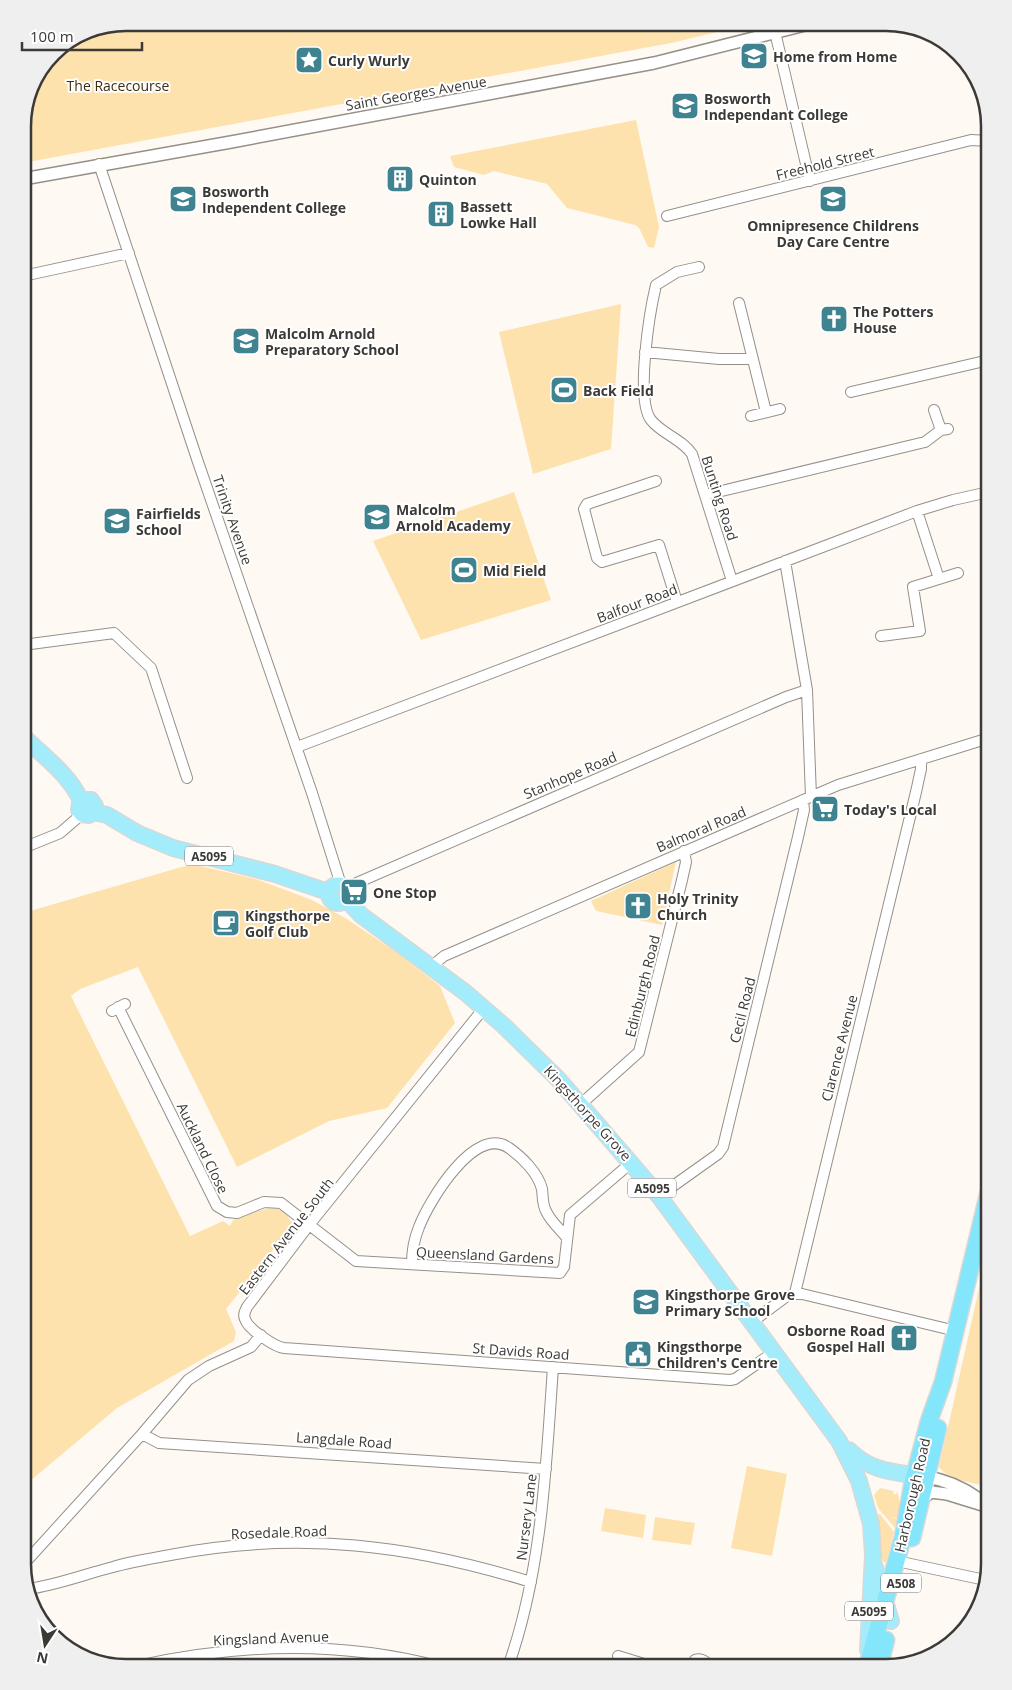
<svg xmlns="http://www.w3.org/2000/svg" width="1012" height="1690" font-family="'Open Sans',sans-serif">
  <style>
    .green { fill: #fde2ae }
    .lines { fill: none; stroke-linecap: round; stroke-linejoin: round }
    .minor-casing { stroke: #959088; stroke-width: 12 }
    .tertiary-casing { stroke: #959088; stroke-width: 14 }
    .primary-casing { stroke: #d8d8d7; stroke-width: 18 }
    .trunk-casing { stroke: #d8d8d7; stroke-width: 19 }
    .minor { stroke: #fff; stroke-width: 10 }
    .tertiary { stroke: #fff; stroke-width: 11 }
    .primary { stroke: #a3ecfb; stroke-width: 15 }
    .trunk { stroke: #84e6fa; stroke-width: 16 }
    .labels { text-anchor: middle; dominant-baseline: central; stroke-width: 4; stroke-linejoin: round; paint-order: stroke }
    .shield { fill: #fff; stroke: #767572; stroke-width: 1 }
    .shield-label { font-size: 12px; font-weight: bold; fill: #3c3a36 }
    .poi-label { font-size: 14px; font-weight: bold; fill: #3c3a36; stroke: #fff; text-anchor: start }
    .park-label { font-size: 14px; fill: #3c2e10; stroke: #fff }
    .street-label { font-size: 14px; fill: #3c3a36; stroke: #fff }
    .rim { fill: none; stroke: #3c3a36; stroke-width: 2.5 }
  </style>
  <rect width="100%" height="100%" fill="#fefaf3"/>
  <path class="green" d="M126 23H754L676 42 23 163V120L31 86 53 53 87 30Z
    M636 120 659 227 654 248 648 247 639 228 635 225 567 208 547 184 494 171 484 175 454 167 450 156Z
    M621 304 611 449 533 474 499 332Z
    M514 492 551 600 421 640 373 541Z
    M676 862 662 925 596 911 591 901Z
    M192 864 256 879 312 900 347 919 396 952 440 986 455 1023 387 1108 329 1121 237 1167 138 967 80 989 71 996 190 1236 223 1221 230 1226 233 1220C249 1217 272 1199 287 1215 289 1218 290 1221 294 1224L226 1309 236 1332 234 1341 117 1408 23 1487V913Z
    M989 1244V1487C975 1483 947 1480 939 1467Z
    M747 1466 787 1474 772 1556 731 1548Z
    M880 1488 894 1491 893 1494H896L897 1491 900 1503 897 1518 890 1517 897 1519 895 1528 878 1508 874 1495Z
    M605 1508 646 1515 643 1538 601 1531Z
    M880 1514 894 1532 886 1563 881 1561 877 1515Z
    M655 1517 695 1523 691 1545 652 1540Z"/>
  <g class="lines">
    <defs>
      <path id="minor" d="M775 32 810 181
        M99 164 197 459 312 793 341 885
        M667 216 971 140 989 141
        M699 267 677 272 656 285C650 310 635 399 651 420 662 434 682 439 692 454L732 581
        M23 276 129 253
        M739 303 766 412
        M645 352 719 359H752
        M851 392 989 360
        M934 410 941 430 948 429
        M751 416 780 409
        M656 481 587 504 584 509 597 558 602 562 659 545 677 602
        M705 495 925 442 941 430
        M917 511 939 579
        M785 561 807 690 811 797
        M881 636 920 631 913 587 958 573
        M23 645 114 633 151 668 187 778
        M297 747 917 511 953 500 989 492
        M23 848 60 833 82 814
        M345 888 786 697 807 690
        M432 966 444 956 838 785 989 738
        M118 1007 217 1206 227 1212 237 1213 264 1202 281 1203 356 1261 560 1273 564 1267 570 1215 632 1162
        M484 1008 309 1225 247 1307C245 1311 243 1315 245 1319 248 1329 275 1347 284 1348L730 1380 735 1379 774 1352
        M112 1011 125 1004
        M581 1104 639 1052 682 880 686 862 684 851
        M659 1196 718 1154 723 1147 798 837 804 810 803 800
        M412 1264C412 1252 414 1239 419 1227 429 1201 475 1124 509 1148 522 1157 538 1173 542 1189 543 1196 542 1204 546 1211 550 1221 560 1229 567 1238
        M795 1293 916 792 921 769V759
        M752 1322 787 1296 798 1293 956 1331
        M142 1434 159 1443 546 1469
        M906 1563 985 1580
        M23 1565 142 1434 188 1380 209 1366 251 1347 261 1335
        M28 1589C57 1585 85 1574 113 1567 133 1561 155 1558 176 1554 301 1531 411 1545 531 1582
        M618 1656 654 1667
        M184 1657 186 1667
        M132 1667C233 1644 340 1640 441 1667
        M508 1667C542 1571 546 1468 553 1367
        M690 1667 695 1660C701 1658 707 1661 709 1667"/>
      <path id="tertiary" d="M23 179 231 142 654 63 813 23
        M922 1480 927 1477C947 1480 962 1487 979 1499
        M922 1499 931 1492 947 1494 989 1507"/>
      <path id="primary" d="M23 736C43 756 70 775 81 801
        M93 812 95 806 91 800H85L80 803 79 810 82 814 89 815 93 812 107 815 137 833 173 848 275 874 328 892
        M329 894a9 9 0 1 1 18 0a9 9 0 1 1-18 0Z
        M346 899 361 915 466 993 504 1026 559 1080 659 1196 839 1441 859 1481 871 1524 873 1555 868 1650
        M849 1450C872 1473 896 1472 926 1477
        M875 1567 891 1621"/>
      <path id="trunk" d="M912 1538 938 1428
        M867 1667 903 1537 913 1481 929 1421 943 1382 989 1191
        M879 1667 886 1640"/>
    </defs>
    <use href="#minor" class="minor-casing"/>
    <use href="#tertiary" class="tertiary-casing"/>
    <use href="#primary" class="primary-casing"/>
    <use href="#trunk" class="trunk-casing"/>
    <use href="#minor" class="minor"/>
    <use href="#tertiary" class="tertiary"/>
    <use href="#primary" class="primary"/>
    <use href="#trunk" class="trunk"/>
  </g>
  <defs>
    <symbol id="school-square" viewBox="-11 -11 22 22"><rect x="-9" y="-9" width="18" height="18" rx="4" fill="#3f8391" stroke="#fff"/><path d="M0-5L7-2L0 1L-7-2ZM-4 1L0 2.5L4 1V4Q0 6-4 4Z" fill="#fff"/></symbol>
    <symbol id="sight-square" viewBox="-11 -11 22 22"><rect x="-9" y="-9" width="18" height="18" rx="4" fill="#3f8391" stroke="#fff"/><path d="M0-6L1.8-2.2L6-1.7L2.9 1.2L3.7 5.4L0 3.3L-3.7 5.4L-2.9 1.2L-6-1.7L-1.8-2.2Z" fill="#fff"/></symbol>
    <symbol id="building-square" viewBox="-11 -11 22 22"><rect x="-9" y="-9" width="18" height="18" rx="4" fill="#3f8391" stroke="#fff"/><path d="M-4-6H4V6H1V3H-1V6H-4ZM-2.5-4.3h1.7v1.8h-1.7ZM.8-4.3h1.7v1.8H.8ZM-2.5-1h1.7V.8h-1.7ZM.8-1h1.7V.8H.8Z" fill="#fff"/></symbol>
    <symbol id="university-square" viewBox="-11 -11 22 22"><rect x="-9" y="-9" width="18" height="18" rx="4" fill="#3f8391" stroke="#fff"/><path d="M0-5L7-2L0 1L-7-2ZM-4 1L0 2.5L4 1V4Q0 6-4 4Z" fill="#fff"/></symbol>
    <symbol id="church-square" viewBox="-11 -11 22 22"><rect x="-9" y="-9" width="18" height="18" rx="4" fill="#3f8391" stroke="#fff"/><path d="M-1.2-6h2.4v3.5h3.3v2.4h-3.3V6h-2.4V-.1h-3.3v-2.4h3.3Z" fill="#fff"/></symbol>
    <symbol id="stadium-square" viewBox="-11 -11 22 22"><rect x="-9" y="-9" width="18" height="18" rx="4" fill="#3f8391" stroke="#fff"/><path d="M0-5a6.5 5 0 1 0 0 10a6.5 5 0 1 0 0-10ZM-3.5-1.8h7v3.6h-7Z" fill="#fff"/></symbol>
    <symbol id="supermarket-square" viewBox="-11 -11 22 22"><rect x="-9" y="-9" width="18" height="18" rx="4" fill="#3f8391" stroke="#fff"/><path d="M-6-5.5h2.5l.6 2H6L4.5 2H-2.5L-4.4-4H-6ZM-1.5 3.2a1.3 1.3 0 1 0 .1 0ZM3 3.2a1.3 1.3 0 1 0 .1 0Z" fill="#fff"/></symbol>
    <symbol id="cafe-square" viewBox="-11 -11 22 22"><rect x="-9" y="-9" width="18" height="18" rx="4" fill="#3f8391" stroke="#fff"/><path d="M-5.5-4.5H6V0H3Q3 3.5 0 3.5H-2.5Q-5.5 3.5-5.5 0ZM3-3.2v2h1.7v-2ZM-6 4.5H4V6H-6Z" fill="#fff"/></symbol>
    <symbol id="civic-square" viewBox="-11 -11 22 22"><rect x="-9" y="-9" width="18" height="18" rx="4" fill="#3f8391" stroke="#fff"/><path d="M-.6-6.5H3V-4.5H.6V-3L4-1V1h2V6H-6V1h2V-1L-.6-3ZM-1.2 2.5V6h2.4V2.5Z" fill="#fff"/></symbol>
  </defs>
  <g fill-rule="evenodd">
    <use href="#school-square" x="738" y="40" width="32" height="32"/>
    <use href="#sight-square" x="293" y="44" width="32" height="32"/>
    <use href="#school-square" x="669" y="90" width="32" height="32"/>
    <use href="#building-square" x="384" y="163" width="32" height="32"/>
    <use href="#university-square" x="167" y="183" width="32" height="32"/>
    <use href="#school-square" x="817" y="183" width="32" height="32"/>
    <use href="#building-square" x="425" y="198" width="32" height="32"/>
    <use href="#church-square" x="818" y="303" width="32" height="32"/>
    <use href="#school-square" x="230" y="325" width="32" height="32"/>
    <use href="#stadium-square" x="548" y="374" width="32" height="32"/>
    <use href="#school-square" x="361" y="501" width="32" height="32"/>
    <use href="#school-square" x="101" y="505" width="32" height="32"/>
    <use href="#stadium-square" x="448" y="554" width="32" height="32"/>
    <use href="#supermarket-square" x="809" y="793" width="32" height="32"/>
    <use href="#supermarket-square" x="338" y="876" width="32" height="32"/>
    <use href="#church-square" x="622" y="890" width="32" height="32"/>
    <use href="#cafe-square" x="210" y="907" width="32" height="32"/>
    <use href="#school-square" x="630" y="1286" width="32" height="32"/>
    <use href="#church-square" x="888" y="1322" width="32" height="32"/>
    <use href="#civic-square" x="622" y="1338" width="32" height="32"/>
  </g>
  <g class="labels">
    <g class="shield">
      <rect x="185" y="846.5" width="48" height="19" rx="4"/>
      <rect x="628" y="1178.5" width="48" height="19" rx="4"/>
      <rect x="881" y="1573.5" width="40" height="19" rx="4"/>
      <rect x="845" y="1601.5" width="48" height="19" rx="4"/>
    </g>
    <g class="shield-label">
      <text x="209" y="856">A5095</text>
      <text x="652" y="1188">A5095</text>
      <text x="901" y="1583">A508</text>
      <text x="869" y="1611">A5095</text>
    </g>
    <g class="poi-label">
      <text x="773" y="56">Home from Home</text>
      <text x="328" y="60">Curly Wurly</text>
      <text x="704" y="98">Bosworth<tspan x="704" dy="16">Independant College</tspan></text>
      <text x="419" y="179">Quinton</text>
      <text x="202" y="191">Bosworth<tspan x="202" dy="16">Independent College</tspan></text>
      <text x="460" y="206">Bassett<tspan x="460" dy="16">Lowke Hall</tspan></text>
      <text x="833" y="225" text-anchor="middle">Omnipresence Childrens<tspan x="833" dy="16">Day Care Centre</tspan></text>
      <text x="853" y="311">The Potters<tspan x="853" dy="16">House</tspan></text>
      <text x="265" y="333">Malcolm Arnold<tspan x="265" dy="16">Preparatory School</tspan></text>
      <text x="583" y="390">Back Field</text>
      <text x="396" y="509">Malcolm<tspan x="396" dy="16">Arnold Academy</tspan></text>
      <text x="136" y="513">Fairfields<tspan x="136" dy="16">School</tspan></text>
      <text x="483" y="570">Mid Field</text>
      <text x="844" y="809">Today's Local</text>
      <text x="373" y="892">One Stop</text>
      <text x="657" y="898">Holy Trinity<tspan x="657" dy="16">Church</tspan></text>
      <text x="245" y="915">Kingsthorpe<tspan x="245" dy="16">Golf Club</tspan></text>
      <text x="665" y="1294">Kingsthorpe Grove<tspan x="665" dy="16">Primary School</tspan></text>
      <text x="885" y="1330" text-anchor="end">Osborne Road<tspan x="885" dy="16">Gospel Hall</tspan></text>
      <text x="657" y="1346">Kingsthorpe<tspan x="657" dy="16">Children's Centre</tspan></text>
    </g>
    <g class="park-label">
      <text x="118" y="85">The Racecourse</text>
    </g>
    <g class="street-label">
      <text transform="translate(416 93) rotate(-10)">Saint Georges Avenue</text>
      <text transform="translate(825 163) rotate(-14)">Freehold Street</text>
      <text transform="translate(720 498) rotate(72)">Bunting Road</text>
      <text transform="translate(233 520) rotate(71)">Trinity Avenue</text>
      <text transform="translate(637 603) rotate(-21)">Balfour Road</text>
      <text transform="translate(570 775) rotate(-23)">Stanhope Road</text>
      <text transform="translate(701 829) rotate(-23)">Balmoral Road</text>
      <text transform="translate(642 986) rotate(-76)">Edinburgh Road</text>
      <text transform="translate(742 1010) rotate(-76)">Cecil Road</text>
      <text transform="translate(839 1048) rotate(-76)">Clarence Avenue</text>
      <text transform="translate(588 1113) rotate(48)">Kingsthorpe Grove</text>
      <text transform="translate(203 1148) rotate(64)">Auckland Close</text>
      <text transform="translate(286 1236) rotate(-52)">Eastern Avenue South</text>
      <text transform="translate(485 1255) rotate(3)">Queensland Gardens</text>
      <text transform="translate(521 1351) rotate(4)">St Davids Road</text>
      <text transform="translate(344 1440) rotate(4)">Langdale Road</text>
      <text transform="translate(912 1495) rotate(-77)">Harborough Road</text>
      <text transform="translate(526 1517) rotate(-83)">Nursery Lane</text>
      <text transform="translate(279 1532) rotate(-2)">Rosedale Road</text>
      <text transform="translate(271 1638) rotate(-2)">Kingsland Avenue</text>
    </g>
  </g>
  <path d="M0 0H1012V1690H0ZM126 31H886A95 95 0 0 1 981 126V1564A95 95 0 0 1 886 1659H126A95 95 0 0 1 31 1564V126A95 95 0 0 1 126 31Z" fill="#efefef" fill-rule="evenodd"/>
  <path class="rim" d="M126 31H886A95 95 0 0 1 981 126V1564A95 95 0 0 1 886 1659H126A95 95 0 0 1 31 1564V126A95 95 0 0 1 126 31Z"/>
  <g transform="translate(45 1645) rotate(192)" stroke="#ffffff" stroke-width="4" paint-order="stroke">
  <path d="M0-4L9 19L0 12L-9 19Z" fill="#3c3a36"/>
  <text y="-8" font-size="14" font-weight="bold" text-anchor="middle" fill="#3c3a36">N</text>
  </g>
  <path d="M22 42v8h120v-8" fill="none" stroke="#3c3a36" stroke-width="2.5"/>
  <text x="30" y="42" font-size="15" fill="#3c3a36" stroke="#ffffff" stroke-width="4" paint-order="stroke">100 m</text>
</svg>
